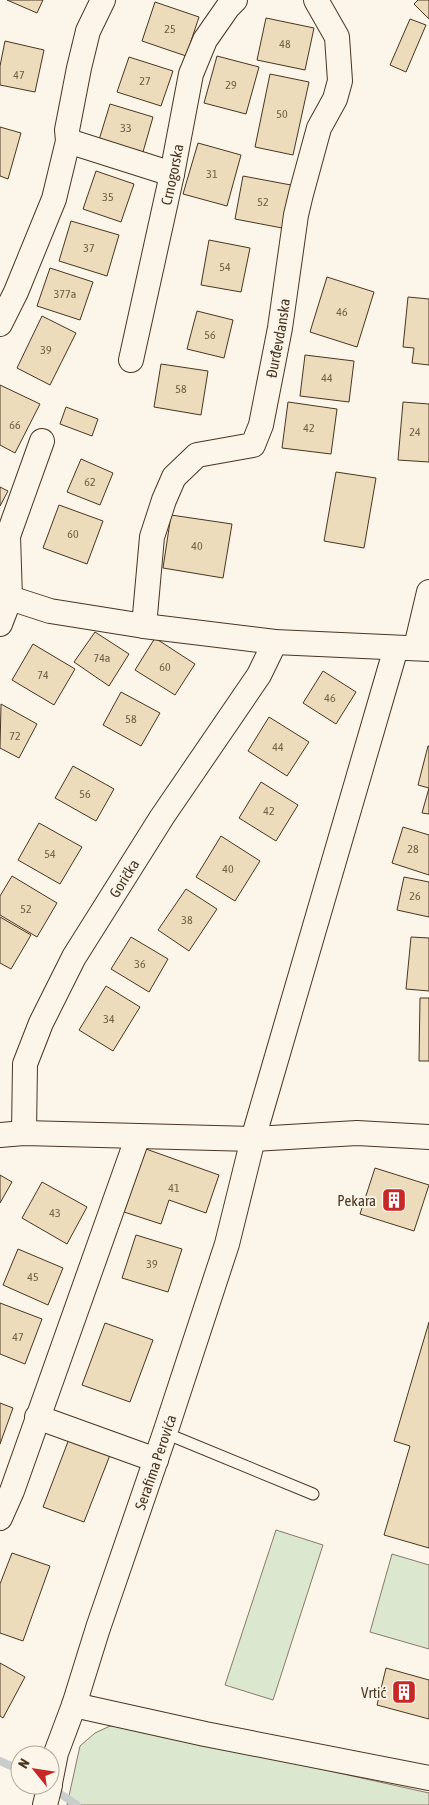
<svg xmlns="http://www.w3.org/2000/svg" width="429" height="1805" font-family="'Asap Condensed',sans-serif">
  <style>
    .green { fill: #dce7d0; stroke: #887966 }
    .lines { fill: none; stroke-linecap: round; stroke-linejoin: round }
    .stream { stroke: #c9cecd; stroke-width: 8 }
    .building { fill: #ecdcbc; stroke: #4a3520 }
    .lane-casing { stroke: #4a3520; stroke-width: 13 }
    .street-casing { stroke: #4a3520; stroke-width: 26 }
    .lane { stroke: #fbf6e9; stroke-width: 11 }
    .street { stroke: #fbf6e9; stroke-width: 24 }
    .labels { text-anchor: middle; dominant-baseline: central; stroke-width: 4; stroke-linejoin: round; paint-order: stroke }
    .number-label { font-size: 12px; fill: #725f47 }
    .street-label { font-size: 15px; fill: #4a3520; stroke: #fbf6e9 }
    .poi-label { font-size: 15px; fill: #4a3520; stroke: #fbf6e9; text-anchor: end }
  </style>
  <rect width="100%" height="100%" fill="#fbf6e9"/>
  <path class="green" d="M276 1530 323 1545 273 1700 225 1685Z
    M392 1554 429 1565V1649L370 1632Z
    M110 1726 132 1727 429 1793V1805H67L80 1746 95 1733Z"/>
  <g class="lines">
    <path class="stream" d="M0 1761 20 1770
      M53 1789 77 1805"/>
  </g>
  <path class="building" d="M7 0H43L37 13Z
    M418 0H429V19L414 4Z
    M155 2 199 17 186 56 142 41Z
    M266 18 314 28 305 70 257 60Z
    M410 19 426 25 406 72 390 65Z
    M5 41 44 50 35 92 0 85V66Z
    M217 56 259 67 246 114 204 103Z
    M129 57 173 71 161 106 117 92Z
    M270 74 309 82 293 155 255 147Z
    M110 104 153 117 143 152 99 140Z
    M0 127 21 133 8 179 0 176Z
    M198 143 241 155 227 206 183 194Z
    M96 171 134 184 121 222 83 209Z
    M243 176 291 185 282 228 235 219Z
    M71 221 119 235 107 276 59 261Z
    M209 240 250 248 241 292 201 285Z
    M50 268 93 282 80 320 37 306Z
    M327 277 374 292 357 347 310 332Z
    M408 297 429 299V365L412 363 414 348 403 347Z
    M197 311 233 320 224 358 187 349Z
    M42 316 76 333 50 385 17 368Z
    M305 355 354 361 349 402 300 396Z
    M161 364 208 371 201 415 154 407Z
    M0 385 40 404 15 453 0 445Z
    M288 402 337 409 331 454 282 448Z
    M403 402 429 404V462L398 460Z
    M66 407 98 419 92 436 60 424Z
    M81 459 113 473 100 505 67 492Z
    M336 472 376 478 364 548 324 541Z
    M0 487 8 491 0 506Z
    M59 505 103 521 87 564 43 548Z
    M171 515 232 524 223 578 163 568Z
    M95 632 129 654 109 686 74 662Z
    M155 638 195 664 175 695 135 670Z
    M33 644 75 669 54 705 12 680Z
    M323 671 356 692 336 724 303 703Z
    M121 692 160 713 141 746 103 725Z
    M1 704 37 724 19 758 0 748Z
    M269 717 309 742 287 776 248 751Z
    M428 746H429V814L422 813 429 788 418 785Z
    M73 766 114 789 96 821 55 798Z
    M261 782 298 805 276 841 239 818Z
    M39 823 82 847 60 884 18 860Z
    M403 827 429 835V875L392 863Z
    M221 836 260 861 235 901 196 877Z
    M12 876 57 903 37 937 0 915V896Z
    M404 877 429 882V917L397 910Z
    M186 889 217 909 189 951 158 930Z
    M0 917 31 935 11 969 0 963Z
    M131 937 168 959 149 992 111 969Z
    M411 937 429 938V991L406 989Z
    M106 986 140 1007 113 1051 79 1030Z
    M420 998H429V1061H419Z
    M146 1149 219 1175 206 1213 169 1200 161 1224 124 1212Z
    M375 1168 429 1185 414 1231 360 1214Z
    M0 1175 12 1182 0 1203Z
    M42 1182 87 1207 67 1244 22 1218Z
    M136 1235 182 1249 168 1292 122 1278Z
    M18 1249 63 1268 48 1305 3 1285Z
    M0 1303 42 1319 25 1364 0 1354Z
    M429 1322V1548L384 1535 410 1446 394 1441Z
    M105 1323 153 1340 130 1402 82 1385Z
    M0 1403 13 1408 0 1444Z
    M69 1439 110 1455 84 1522 43 1507Z
    M12 1553 50 1566 23 1641 0 1633V1584Z
    M0 1663 25 1677 3 1718 0 1716Z
    M386 1668 429 1680V1719L377 1705Z"/>
  <g class="lines">
    <defs>
      <path id="lane" d="M165 1433 313 1494"/>
      <g id="street">
        <path d="M68 141 172 174"/>
        <path d="M0 324 16 292 54 199 68 141 67 130 79 68 88 31 103 0"/>
        <path id="s1" d="M131 360 172 174 191 74 205 40 228 7 235 0"/>
        <path d="M0 592 10 598 50 611 144 626 275 642 429 649"/>
        <path d="M0 624 10 598 8 536 42 441"/>
        <path id="s2" d="M144 626 152 537 164 500 174 477 197 455 253 445 261 425 280 328 296 215 301 194 319 128 335 99 340 81 337 37 316 0"/>
        <path d="M416 647 429 592"/>
        <path id="s3" d="M24 1133 25 1064 41 1023 74 957 162 817 259 675 275 642"/>
        <path d="M0 1135 24 1133 253 1139 357 1133 429 1137"/>
        <path d="M37 1417 156 1460"/>
        <path d="M0 1518 12 1491 138 1136"/>
        <path d="M74 1705 205 1734 429 1778"/>
        <path id="s4" d="M50 1783 56 1753 74 1705 98 1628 165 1433 227 1244 253 1139 396 648"/>
        <path d="M45 1805 50 1785"/>
      </g>
    </defs>
    <use href="#lane" class="lane-casing"/>
    <use href="#street" class="street-casing"/>
    <use href="#lane" class="lane"/>
    <use href="#street" class="street"/>
  </g>
  <defs>
    <symbol id="building-square" viewBox="-11 -11 22 22"><rect x="-9" y="-9" width="18" height="18" rx="4" fill="#c62828" stroke="#fbf6e9"/><path d="M-4-6H4V6H1V3H-1V6H-4ZM-2.5-4.3h1.7v1.8h-1.7ZM.8-4.3h1.7v1.8H.8ZM-2.5-1h1.7V.8h-1.7ZM.8-1h1.7V.8H.8Z" fill="#fff"/></symbol>
  </defs>
  <g fill-rule="evenodd">
    <use href="#building-square" x="380" y="1186" width="28" height="28"/>
    <use href="#building-square" x="390" y="1678" width="28" height="28"/>
  </g>
  <g class="labels">
    <g class="number-label">
      <text x="170" y="29">25</text>
      <text x="285" y="44">48</text>
      <text x="19" y="75">47</text>
      <text x="145" y="81">27</text>
      <text x="231" y="85">29</text>
      <text x="282" y="114">50</text>
      <text x="126" y="128">33</text>
      <text x="212" y="174">31</text>
      <text x="108" y="197">35</text>
      <text x="263" y="202">52</text>
      <text x="89" y="248">37</text>
      <text x="225" y="267">54</text>
      <text x="65" y="294">377a</text>
      <text x="342" y="312">46</text>
      <text x="210" y="335">56</text>
      <text x="46" y="350">39</text>
      <text x="327" y="378">44</text>
      <text x="181" y="389">58</text>
      <text x="15" y="425">66</text>
      <text x="309" y="428">42</text>
      <text x="415" y="432">24</text>
      <text x="90" y="482">62</text>
      <text x="73" y="534">60</text>
      <text x="197" y="546">40</text>
      <text x="102" y="658">74a</text>
      <text x="165" y="667">60</text>
      <text x="43" y="675">74</text>
      <text x="330" y="698">46</text>
      <text x="131" y="719">58</text>
      <text x="15" y="736">72</text>
      <text x="278" y="747">44</text>
      <text x="85" y="794">56</text>
      <text x="269" y="811">42</text>
      <text x="413" y="849">28</text>
      <text x="50" y="854">54</text>
      <text x="228" y="869">40</text>
      <text x="415" y="896">26</text>
      <text x="26" y="909">52</text>
      <text x="187" y="920">38</text>
      <text x="140" y="964">36</text>
      <text x="109" y="1019">34</text>
      <text x="174" y="1188">41</text>
      <text x="55" y="1213">43</text>
      <text x="152" y="1264">39</text>
      <text x="33" y="1277">45</text>
      <text x="18" y="1337">47</text>
    </g>
    <g class="street-label">
      <text stroke="none"><textPath href="#s1" startOffset="190">Crnogorska</textPath></text>
      <text stroke="none"><textPath href="#s2" startOffset="352">Đurđevdanska</textPath></text>
      <text stroke="none"><textPath href="#s3" startOffset="280">Gorička</textPath></text>
      <text stroke="none"><textPath href="#s4" startOffset="338">Serafima Perovića</textPath></text>
    </g>
    <g class="poi-label">
      <text x="376" y="1200">Pekara</text>
      <text x="386" y="1692">Vrtić</text>
    </g>
  </g>
  <g transform="translate(35 1770) rotate(300)"><circle r="24" fill="#fbf6e9" stroke="#b4a999"/>
  <path d="M0-4L9 19L0 12L-9 19Z" fill="#c62828"/>
  <text y="-8" font-size="14" font-weight="bold" text-anchor="middle" fill="#4a3520">N</text>
  </g>
</svg>
